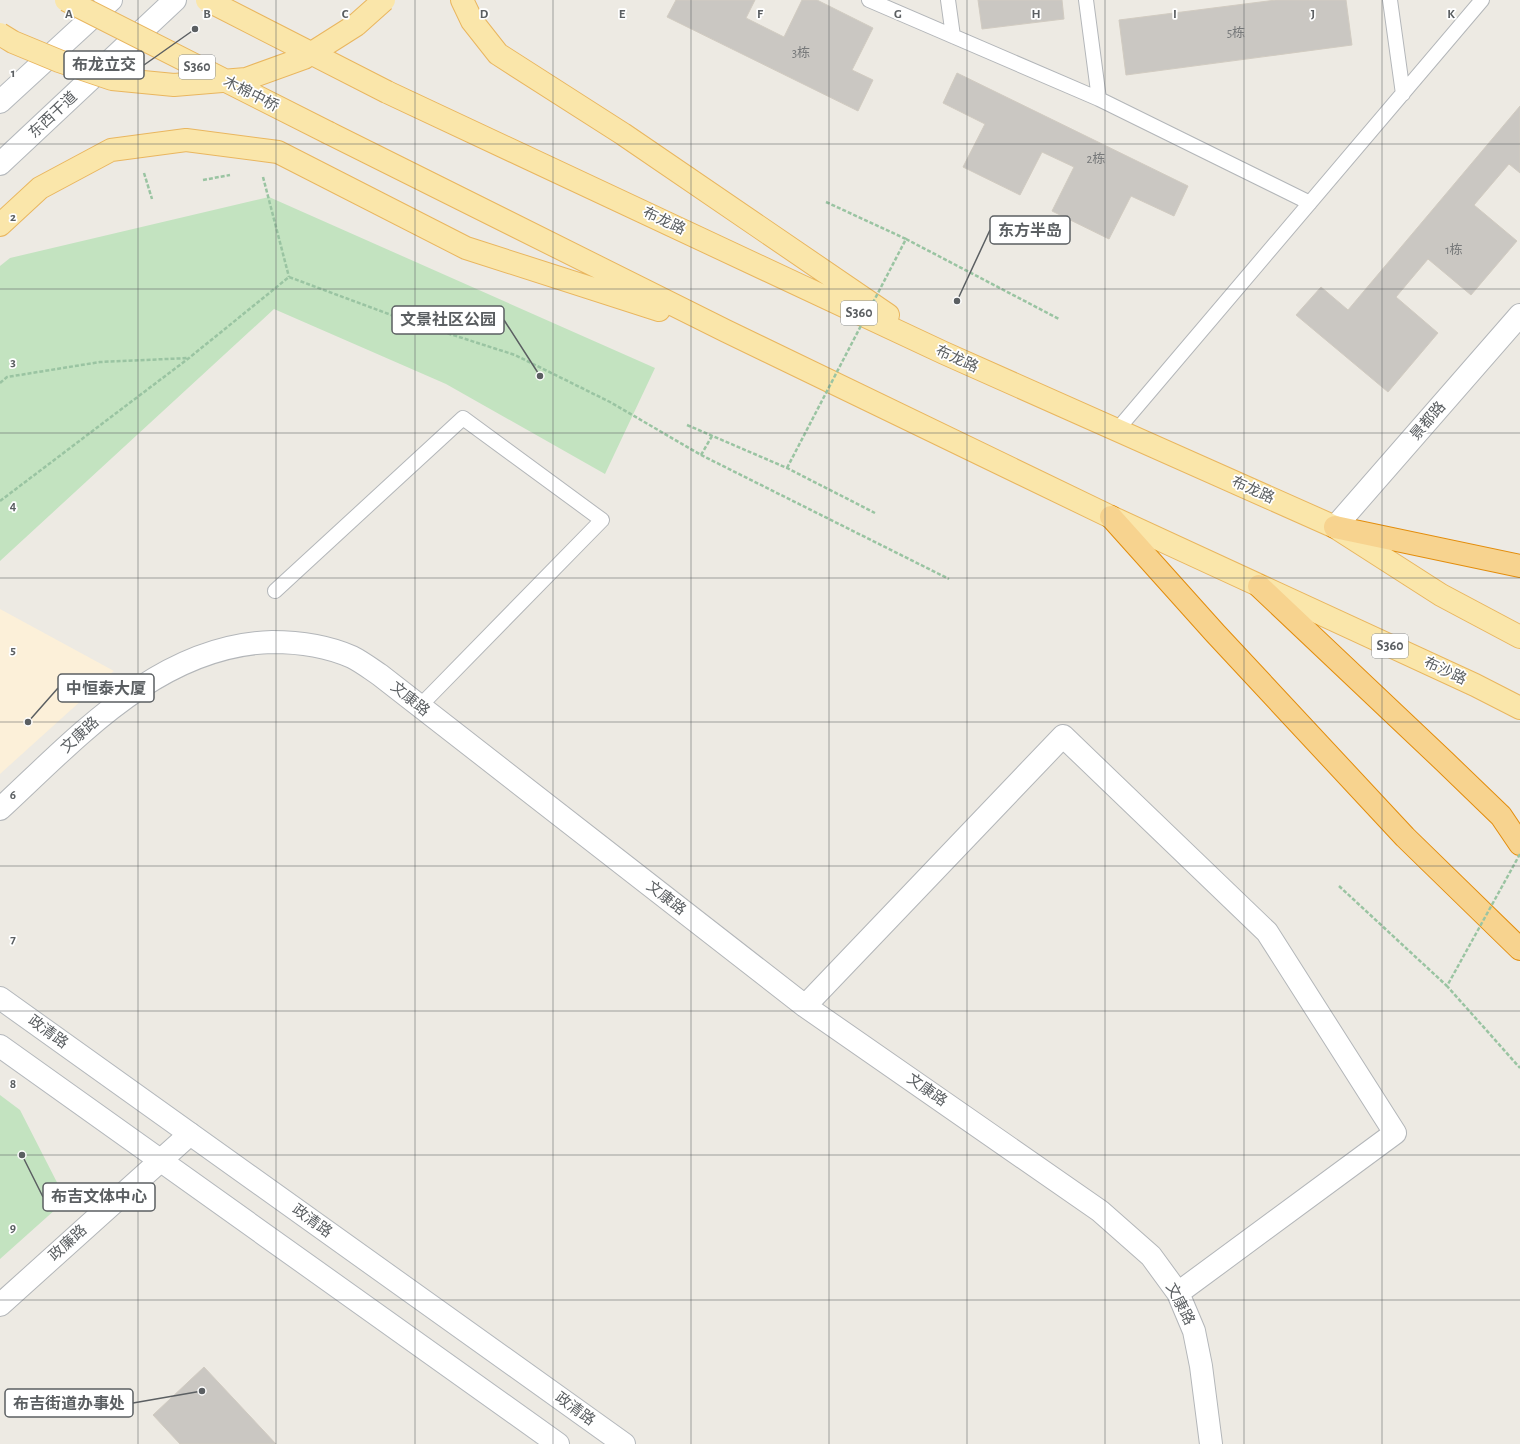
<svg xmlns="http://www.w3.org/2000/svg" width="1520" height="1444" font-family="'Alegreya Sans','Noto Sans SC',sans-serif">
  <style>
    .commercial { fill: #fcf0d9 }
    .green { fill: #c3e3c0 }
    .building { fill: #cac7c2; stroke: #d1cbc1 }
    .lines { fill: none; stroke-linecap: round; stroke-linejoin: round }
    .lane-casing { stroke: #b3b6b9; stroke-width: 16 }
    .street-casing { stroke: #b3b6b9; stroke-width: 24 }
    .secondary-casing { stroke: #b4b8bc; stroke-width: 24 }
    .primary-casing { stroke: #e9b65f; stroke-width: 24 }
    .highway-casing { stroke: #e38d0c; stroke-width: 24 }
    .path { stroke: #9ac4a2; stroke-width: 2.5; stroke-dasharray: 4 2; stroke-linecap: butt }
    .lane { stroke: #fff; stroke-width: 14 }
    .street { stroke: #fff; stroke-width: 22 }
    .secondary { stroke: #fff; stroke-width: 22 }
    .primary { stroke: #fae6aa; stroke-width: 22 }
    .highway { stroke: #f7d38f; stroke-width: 22 }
    .primary-bridge-casing { stroke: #e9b65f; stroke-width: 24; stroke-linecap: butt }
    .path-bridge { stroke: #9ac4a2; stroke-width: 2.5; stroke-dasharray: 4 2; stroke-linecap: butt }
    .primary-bridge { stroke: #fae6aa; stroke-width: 22 }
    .grid { fill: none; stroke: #5b5f62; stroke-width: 1; stroke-opacity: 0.55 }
    .labels { text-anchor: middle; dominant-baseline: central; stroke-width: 3.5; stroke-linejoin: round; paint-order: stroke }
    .number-label { font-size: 13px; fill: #77797a }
    .shield { fill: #fff; stroke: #8c8f91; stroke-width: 1 }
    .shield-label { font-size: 14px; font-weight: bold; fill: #5b5f62 }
    .street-label { font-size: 15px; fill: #5b5f62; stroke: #fff }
    .grid-label { font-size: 13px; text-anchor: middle; font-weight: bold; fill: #5b5f62; stroke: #fff; stroke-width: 3.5; stroke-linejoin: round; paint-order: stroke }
    .leader { fill: none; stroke: #5b5f62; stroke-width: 1.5 }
    .callout-dot { fill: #5b5f62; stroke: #fff; stroke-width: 1.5 }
    .callout { fill: #fff; stroke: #5b5f62; stroke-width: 1.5 }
    .callout-label { font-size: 16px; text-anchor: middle; font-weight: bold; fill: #5b5f62 }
  </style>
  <rect width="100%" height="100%" fill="#edeae3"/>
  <path class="commercial" d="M0 609 114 671 0 774Z"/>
  <path class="green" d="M269 197 655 368 605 474 446 384 274 309 0 561V266L10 258Z
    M0 1095 20 1110 66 1200 0 1259Z"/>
  <path class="building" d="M676 0H755L746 18 784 37 802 0H817L873 28 852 70 873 80 858 111 667 17Z
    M978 0H1062L1064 19 982 29Z
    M1276 0H1346L1352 45 1126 75 1119 20Z
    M957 73 1188 186 1174 216 1131 196 1109 239 1052 211 1074 167 1042 152 1020 195 963 167 985 124 943 103Z
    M1520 106V173L1509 164 1474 205 1517 241 1471 295 1428 259 1396 297 1438 333 1388 392 1296 315 1321 287 1348 310Z
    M204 1367 276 1444H180L153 1415Z"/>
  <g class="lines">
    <defs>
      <path id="lane" d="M869 0 1099 99
        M948 0 953 36
        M1086 0 1099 99 1310 203
        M1390 0 1403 94
        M1117 430 1482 0
        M275 591 463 418 602 520 419 707"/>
      <path id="street" d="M1335 527 1520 315
        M0 809C77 738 159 645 272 642 300 642 327 646 352 657 362 662 371 669 380 675L805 1006 1100 1211 1151 1256 1178 1293 1194 1331 1201 1366 1211 1444
        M805 1006 1063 736 1267 932 1395 1133 1178 1293
        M0 1305 190 1134"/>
      <path id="secondary" d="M0 102 111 0
        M0 164 175 0
        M0 998 624 1444
        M0 1046 558 1444"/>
      <path id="primary" d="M462 0 472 21 498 54 623 134 888 315
        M387 92 944 353 1335 527 1441 595 1520 637
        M329 133 726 331 1111 517 1475 685 1520 708
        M0 225 40 188 111 150 186 140 278 152 466 248 659 310"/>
      <path id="highway" d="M1111 517 1215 633 1405 837 1520 949
        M1335 527 1520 566
        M1259 586 1444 761 1501 816 1520 844"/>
    </defs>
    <use href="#lane" class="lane-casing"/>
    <use href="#street" class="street-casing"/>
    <use href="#secondary" class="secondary-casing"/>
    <use href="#primary" class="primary-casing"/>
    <use href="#highway" class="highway-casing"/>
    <path class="path" d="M144 173 152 199
      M263 177 289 277
      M203 180 230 175
      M826 202 906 239
      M0 383 7 377 100 362 189 358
      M687 425 787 468 875 513
      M701 455 712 436
      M0 501 189 358 289 277 394 316 515 355 610 402 701 455 949 579
      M1339 886 1447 986"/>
    <use href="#lane" class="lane"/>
    <use href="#street" class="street"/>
    <use href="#secondary" class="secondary"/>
    <use href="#primary" class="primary"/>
    <use href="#highway" class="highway"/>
    <defs>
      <path id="primary-bridge" d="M66 0 329 133
        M207 0 387 92
        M0 34 13 42 59 61 112 79 174 85 246 79 304 58 356 25 384 0"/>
    </defs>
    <use href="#primary-bridge" class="primary-bridge-casing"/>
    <path class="path-bridge" d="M787 468 906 239 1059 319
      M1520 854 1447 986 1520 1068"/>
    <use href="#primary-bridge" class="primary-bridge"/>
  </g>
  <path class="grid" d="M138 0V1444M276 0V1444M415 0V1444M553 0V1444M691 0V1444M829 0V1444M967 0V1444M1105 0V1444M1244 0V1444M1382 0V1444M0 144H1520M0 289H1520M0 433H1520M0 578H1520M0 722H1520M0 866H1520M0 1011H1520M0 1155H1520M0 1300H1520"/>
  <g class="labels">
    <g class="number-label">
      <text x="1236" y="33">5栋</text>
      <text x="801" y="53">3栋</text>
      <text x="1096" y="159">2栋</text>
      <text x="1454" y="250">1栋</text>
    </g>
    <g class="shield">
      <rect x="179" y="55" width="36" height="24" rx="3"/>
      <rect x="841" y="301" width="36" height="24" rx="3"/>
      <rect x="1372" y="634" width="36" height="24" rx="3"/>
    </g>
    <g class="shield-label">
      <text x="197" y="67">S360</text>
      <text x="859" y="313">S360</text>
      <text x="1390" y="646">S360</text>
    </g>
    <g class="street-label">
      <text transform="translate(251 94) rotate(27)">木棉中桥</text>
      <text transform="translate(53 115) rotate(-43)">东西干道</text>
      <text transform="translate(664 221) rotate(25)">布龙路</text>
      <text transform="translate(957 359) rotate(24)">布龙路</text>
      <text transform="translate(1428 421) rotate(-49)">景都路</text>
      <text transform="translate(1253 490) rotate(24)">布龙路</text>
      <text transform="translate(1445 671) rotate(25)">布沙路</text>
      <text transform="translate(410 699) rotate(39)">文康路</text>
      <text transform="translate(80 735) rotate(-42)">文康路</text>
      <text transform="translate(666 898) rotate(38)">文康路</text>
      <text transform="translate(48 1032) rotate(36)">政清路</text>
      <text transform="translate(927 1090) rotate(35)">文康路</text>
      <text transform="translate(312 1221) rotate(36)">政清路</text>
      <text transform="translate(68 1243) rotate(-42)">政廉路</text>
      <text transform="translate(1180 1304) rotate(63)">文康路</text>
      <text transform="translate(575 1409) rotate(36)">政清路</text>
    </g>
  </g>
  <g class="grid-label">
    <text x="69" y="18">A</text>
    <text x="207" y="18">B</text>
    <text x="345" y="18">C</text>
    <text x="484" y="18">D</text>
    <text x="622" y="18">E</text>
    <text x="760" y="18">F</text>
    <text x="898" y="18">G</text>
    <text x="1036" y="18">H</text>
    <text x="1175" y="18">I</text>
    <text x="1313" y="18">J</text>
    <text x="1451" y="18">K</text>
    <text x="13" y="77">1</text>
    <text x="13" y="221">2</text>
    <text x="13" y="366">3</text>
    <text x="13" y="510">4</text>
    <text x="13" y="654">5</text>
    <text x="13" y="799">6</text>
    <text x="13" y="943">7</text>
    <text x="13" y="1088">8</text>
    <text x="13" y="1232">9</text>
  </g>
  <path class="leader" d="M195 29L144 65M957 301L990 230M540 376L504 320M28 722L58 688M22 1155L43 1197M202 1391L133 1403"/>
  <g class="callout-dot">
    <circle cx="195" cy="29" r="4"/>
    <circle cx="957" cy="301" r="4"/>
    <circle cx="540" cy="376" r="4"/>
    <circle cx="28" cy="722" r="4"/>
    <circle cx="22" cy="1155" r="4"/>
    <circle cx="202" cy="1391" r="4"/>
  </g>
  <g class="callout">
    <rect x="64" y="51" width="80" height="28" rx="4"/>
    <rect x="990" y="216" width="80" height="28" rx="4"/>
    <rect x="392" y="306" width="112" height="28" rx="4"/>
    <rect x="58" y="674" width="96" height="28" rx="4"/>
    <rect x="43" y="1183" width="112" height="28" rx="4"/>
    <rect x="5" y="1389" width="128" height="28" rx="4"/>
  </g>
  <g class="callout-label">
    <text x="104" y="70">布龙立交</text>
    <text x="1030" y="236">东方半岛</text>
    <text x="448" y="325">文景社区公园</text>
    <text x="106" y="694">中恒泰大厦</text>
    <text x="99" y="1202">布吉文体中心</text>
    <text x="69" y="1409">布吉街道办事处</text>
  </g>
</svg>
